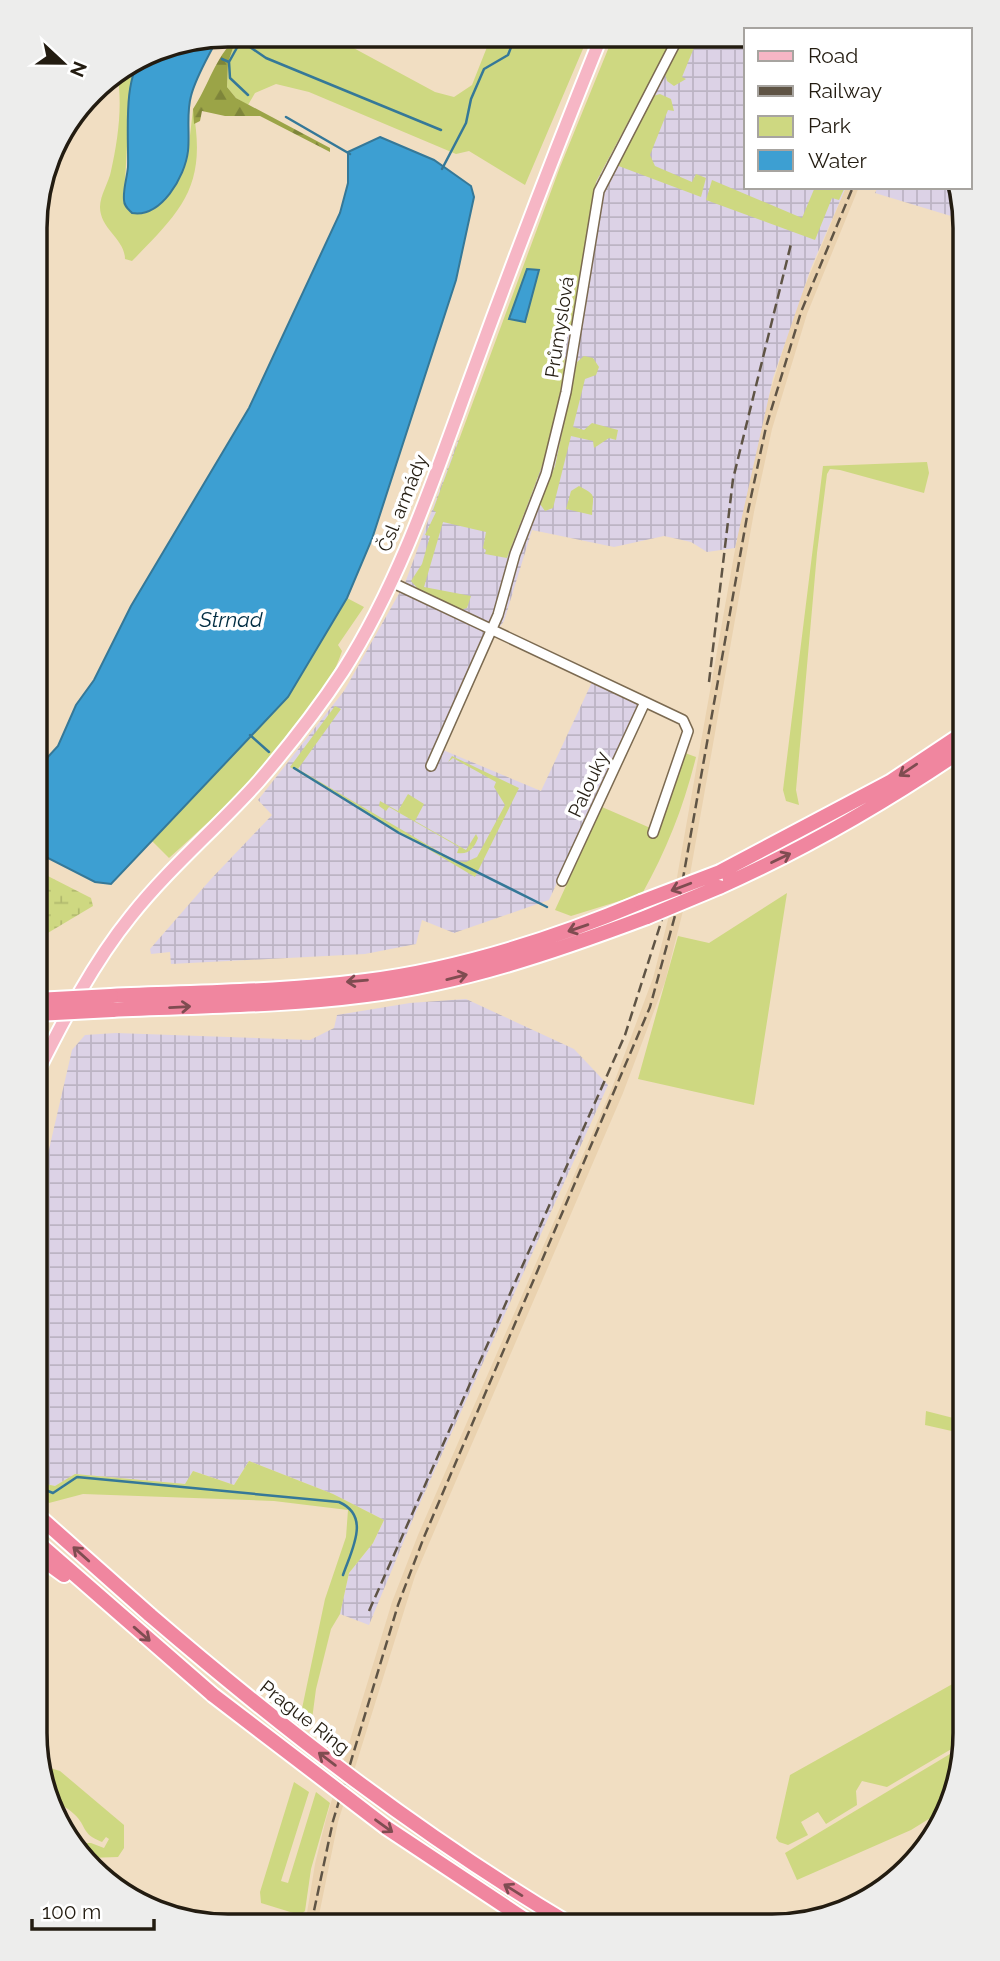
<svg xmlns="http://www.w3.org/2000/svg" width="1000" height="1961" font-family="Raleway,sans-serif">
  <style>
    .built { fill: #ead2af }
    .industrial { fill: url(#industrial-grid) }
    .green { fill: #ced881 }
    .forest { fill: url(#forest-firs) }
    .wetland { fill: url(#wetland-marsh) }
    .water { fill: #3d9fd2; stroke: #357898; stroke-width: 2 }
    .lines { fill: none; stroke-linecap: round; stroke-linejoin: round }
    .stream { stroke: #357898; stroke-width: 2.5 }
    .minor-casing { stroke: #7b6a51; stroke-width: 12 }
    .major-casing { stroke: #fff; stroke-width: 16 }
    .highway-casing { stroke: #fff; stroke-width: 18 }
    .minor { stroke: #fff; stroke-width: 9 }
    .major { stroke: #f6b6c5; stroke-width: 12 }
    .highway { stroke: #f0869f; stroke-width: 14 }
    .rail { stroke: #5f5445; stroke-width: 2.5; stroke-dasharray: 10 5; stroke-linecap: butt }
    .highway-bridge-casing { stroke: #fff; stroke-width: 18; stroke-linecap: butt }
    .highway-bridge { stroke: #f0869f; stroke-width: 14 }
    .oneway { stroke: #7f4c51 }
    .labels { text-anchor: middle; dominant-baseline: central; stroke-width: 7; stroke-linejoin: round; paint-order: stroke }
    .street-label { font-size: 19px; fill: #231c11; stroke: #fff }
    .water-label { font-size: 21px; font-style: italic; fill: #012d42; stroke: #fff }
    .rim { fill: none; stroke: #231c11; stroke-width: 3.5 }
  </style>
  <defs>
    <pattern id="industrial-grid" width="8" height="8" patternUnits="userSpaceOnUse" patternTransform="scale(1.75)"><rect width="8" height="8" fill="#dcd2e6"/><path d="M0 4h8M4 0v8" fill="none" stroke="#bcb4c4"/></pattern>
    <pattern id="forest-firs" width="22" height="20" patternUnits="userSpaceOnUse" patternTransform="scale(1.75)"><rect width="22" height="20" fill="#9ba447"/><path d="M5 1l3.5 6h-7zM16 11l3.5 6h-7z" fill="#7e853a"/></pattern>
    <pattern id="wetland-marsh" width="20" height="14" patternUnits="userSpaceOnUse" patternTransform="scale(1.75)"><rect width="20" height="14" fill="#ced881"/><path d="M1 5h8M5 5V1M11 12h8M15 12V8" fill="none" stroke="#b1b96e"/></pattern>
  </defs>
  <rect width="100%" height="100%" fill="#f1dec2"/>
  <path class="built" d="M846 187H859L807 314 772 429 754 512 685 903 665 982 623 1093 415 1576 338 1822 317 1925H305L315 1864 326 1819 392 1602 418 1535 612 1088 653 978 673 900 742 510 760 426 795 310Z"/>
  <path class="industrial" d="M673 38H746V187H846L811 268 773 378 735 548 707 552 691 542 664 536 614 547 532 530 504 621 494 635 443 750 541 791 593 680 640 703 549 900 454 933 422 920 416 944 365 954 171 964 170 952 151 954 150 949 211 879 272 815 258 800 344 691 405 583 458 440 541 469 560 399 565 367V340L559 334 596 182Z
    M878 187H958L964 220 875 193Z
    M466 999 574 1049 608 1085 415 1514 369 1625 340 1614 349 1573 373 1543 384 1520 333 1494 249 1461 234 1485 193 1471 186 1484 75 1474 55 1486 35 1482V1445L41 1421 39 1416 35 1415 36 1160 47 1158 72 1050 85 1035 116 1033 310 1040 334 1028 337 1015 410 1003Z"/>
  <path class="green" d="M233 35 337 36 348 45 435 92 454 97 472 85 491 37H588L525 185 469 151 456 154 309 92 276 84 255 93 248 105 236 98 227 87 228 63 236 39Z
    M613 37 673 38 596 182 572 326 565 333 557 334 554 345 565 352C564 424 532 491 507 558L485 554 486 550 483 548 486 532 443 522 424 587 471 596 467 608 460 610 419 590 411 581 422 564 430 536 425 535 436 512 433 510 560 167Z
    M685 38H698L682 77 686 79 674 86 667 81 665 74Z
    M143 57 130 93 124 199 166 198 188 153 193 109C207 186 183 209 132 261L125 259C125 239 100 229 100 207 100 195 109 182 111 171 118 140 123 104 117 73Z
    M660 94 671 99 674 111 668 110 650 155 655 166 692 182 696 174 706 178 701 197 616 165 653 96Z
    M712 180 802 218 815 187H845L839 200 832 198 815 240 706 200Z
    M584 356 593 358 599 367 596 375 585 379 573 427 584 430 592 423 618 430 616 440 609 438 594 448 593 441 571 436 553 508 545 511 540 504 555 466 577 362Z
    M927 462 929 473 924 493 840 470 830 469 827 474 817 553 796 790 799 805 786 801 783 790 823 466Z
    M579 486C597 496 593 493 592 515L566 509 571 491Z
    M347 598 364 607 338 645 342 651C319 722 224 809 169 858L152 841 288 697Z
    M335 706 341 709 298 769 455 861 466 862 477 857 505 805 494 787 496 782 453 758 448 762 452 756 519 788 475 877 290 767Z
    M685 753 696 757C684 806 667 849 642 894L571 916 555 910 602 807 655 830Z
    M408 794 424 804 415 821 466 850 476 834 478 838C474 848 469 855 457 853L459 847 389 807 386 811 379 806 380 801 398 811Z
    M787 893 754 1105 638 1079 678 936 709 943Z
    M926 1411 965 1421V1434L925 1425Z
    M249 1461 333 1494 384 1520 373 1543 349 1573 340 1614 331 1629 316 1689 311 1727 300 1718 325 1599 346 1537 348 1510 274 1501 83 1494 49 1503 35 1490V1482L55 1486 75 1474 185 1484 193 1471 234 1485Z
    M965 1677V1741L887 1787 862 1781 856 1791 857 1805 826 1824 818 1812 801 1822 808 1835 788 1845 779 1842 776 1838 790 1775Z
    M965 1745 940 1812 911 1830 797 1880 785 1853Z
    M40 1765 60 1771 124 1825V1848L118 1857 88 1858 78 1843H91L104 1848 109 1839 106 1837 102 1842C80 1833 88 1827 74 1814 68 1808 57 1802 48 1799Z
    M294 1782 309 1792 281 1881 288 1883 316 1792 330 1803 311 1869 305 1911 300 1915 261 1903 260 1892Z"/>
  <path class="forest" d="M236 39 228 63 227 87 236 98 330 148V152L260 116H225L202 111 200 121 194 124 193 109C208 87 216 55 236 39Z"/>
  <path class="wetland" d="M36 870 91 898 93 906 36 940Z"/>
  <path class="water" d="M218 37C209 56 196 76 191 96 186 114 190 133 188 151 185 177 161 218 132 213 128 209 124 206 124 200 123 189 127 178 128 167 129 140 122 75 144 56 161 41 197 41 218 37Z
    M380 137 434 160 471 186 474 197 456 280 372 539 347 598 288 697 111 884 95 882 36 852V770L58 746 76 705 94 680 131 606 249 408 340 213 348 183V152Z
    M527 269 539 270 525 322 509 319Z"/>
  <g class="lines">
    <path class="stream" d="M246 35 247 45 266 58 441 130
      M222 59 229 62 230 78 248 95
      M229 62 244 35
      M286 117 350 154
      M442 169 466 123 471 99 484 69 508 55 515 37
      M250 735 269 752
      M294 768 399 833 547 907
      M36 891 39 886
      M35 1486 53 1493 77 1477 339 1502C371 1516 352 1549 343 1575"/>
    <defs>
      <path id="minor" d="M391 582 645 702 562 881
        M645 702 683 720 688 731 653 833
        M431 766 498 615 515 554 546 474 566 392 599 191 678 38"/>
      <path id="major" d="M36 1075C63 1021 93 963 131 916 170 867 218 827 259 781 289 746 318 709 343 671 401 580 435 475 472 374 513 261 556 149 601 37"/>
      <path id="highway" d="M720 872 890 782 965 732
        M719 887C805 849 887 801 965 748
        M111 996C196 992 282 992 366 981 461 969 553 939 641 902
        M112 1010C196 1006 282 1006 366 995 463 983 556 951 647 917
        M35 1513 150 1615
        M35 1540 213 1695
        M35 1554 64 1575"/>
    </defs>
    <use href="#minor" class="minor-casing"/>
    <use href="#major" class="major-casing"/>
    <use href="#highway" class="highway-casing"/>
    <use href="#minor" class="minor"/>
    <use href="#major" class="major"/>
    <use href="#highway" class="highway"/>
    <path class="rail" d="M709 682 733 479 791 244
      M369 1611 625 1035 672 888
      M311 1925 333 1821 398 1605 424 1537 650 1007 679 901 748 511 766 427 801 312 853 187"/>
    <defs>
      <path id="highway-bridge" d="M641 902 720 872
        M647 917 719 887
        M36 1000 111 996
        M36 1014 112 1010
        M150 1615C283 1729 421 1836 571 1925
        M213 1695 387 1828 533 1925"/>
    </defs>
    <use href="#highway-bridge" class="highway-bridge-casing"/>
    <use href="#highway-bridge" class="highway-bridge"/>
  </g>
  <defs><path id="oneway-shaft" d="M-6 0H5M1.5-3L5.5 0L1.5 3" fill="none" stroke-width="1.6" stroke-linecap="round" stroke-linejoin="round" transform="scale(1.75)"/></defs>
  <g class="oneway">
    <use href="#oneway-shaft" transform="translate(908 770) rotate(146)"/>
    <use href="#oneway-shaft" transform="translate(781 858) rotate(-26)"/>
    <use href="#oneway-shaft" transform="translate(681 887) rotate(159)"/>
    <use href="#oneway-shaft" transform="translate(578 928) rotate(161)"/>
    <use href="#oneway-shaft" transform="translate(457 977) rotate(-14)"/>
    <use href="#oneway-shaft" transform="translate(357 981) rotate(175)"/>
    <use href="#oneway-shaft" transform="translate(180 1007) rotate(-3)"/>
    <use href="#oneway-shaft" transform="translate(81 1554) rotate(-138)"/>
    <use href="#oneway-shaft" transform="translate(142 1634) rotate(41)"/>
    <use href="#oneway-shaft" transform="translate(327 1759) rotate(-143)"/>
    <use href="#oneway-shaft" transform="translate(384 1826) rotate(36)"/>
    <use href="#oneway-shaft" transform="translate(513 1890) rotate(-148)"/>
  </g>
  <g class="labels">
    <g class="street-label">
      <text transform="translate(559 327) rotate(-81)">Průmyslová</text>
      <text transform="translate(402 503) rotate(-68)">Čsl. armády</text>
      <text transform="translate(588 784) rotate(-65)">Palouky</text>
      <text transform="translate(305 1717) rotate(38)">Prague Ring</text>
    </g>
    <g class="water-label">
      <text x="231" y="619">Strnad</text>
    </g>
  </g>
  <path d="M0 0H1000V1961H0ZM228 47H772A181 181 0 0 1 953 228V1733A181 181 0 0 1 772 1914H228A181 181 0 0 1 47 1733V228A181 181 0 0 1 228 47Z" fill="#ededec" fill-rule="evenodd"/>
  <path class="rim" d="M228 47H772A181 181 0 0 1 953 228V1733A181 181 0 0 1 772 1914H228A181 181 0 0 1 47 1733V228A181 181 0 0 1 228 47Z"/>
  <rect x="744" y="28" width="228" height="161" fill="#ffffff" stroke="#a7a4a0" stroke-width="2"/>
  <rect x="758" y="51" width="35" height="10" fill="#f6b6c5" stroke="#a7a4a0" stroke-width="2"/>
  <text x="808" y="63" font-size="21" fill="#231c11">Road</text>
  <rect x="758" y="86" width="35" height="10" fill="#5f5445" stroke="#a7a4a0" stroke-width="2"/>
  <text x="808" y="98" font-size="21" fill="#231c11">Railway</text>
  <rect x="758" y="116" width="35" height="21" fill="#ced881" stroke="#a7a4a0" stroke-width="2"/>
  <text x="808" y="133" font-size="21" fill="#231c11">Park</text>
  <rect x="758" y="150" width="35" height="21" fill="#3d9fd2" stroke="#a7a4a0" stroke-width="2"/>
  <text x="808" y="168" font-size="21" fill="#231c11">Water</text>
  <g transform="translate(63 63) rotate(112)" stroke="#ffffff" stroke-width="5" paint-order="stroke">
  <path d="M0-5L12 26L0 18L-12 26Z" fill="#231c11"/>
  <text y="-10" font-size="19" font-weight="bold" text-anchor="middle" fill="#231c11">N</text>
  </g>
  <path d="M32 1919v10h122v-10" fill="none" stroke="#231c11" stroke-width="3.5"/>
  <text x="42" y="1919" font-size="21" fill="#231c11" stroke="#ffffff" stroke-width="5" paint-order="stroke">100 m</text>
</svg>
